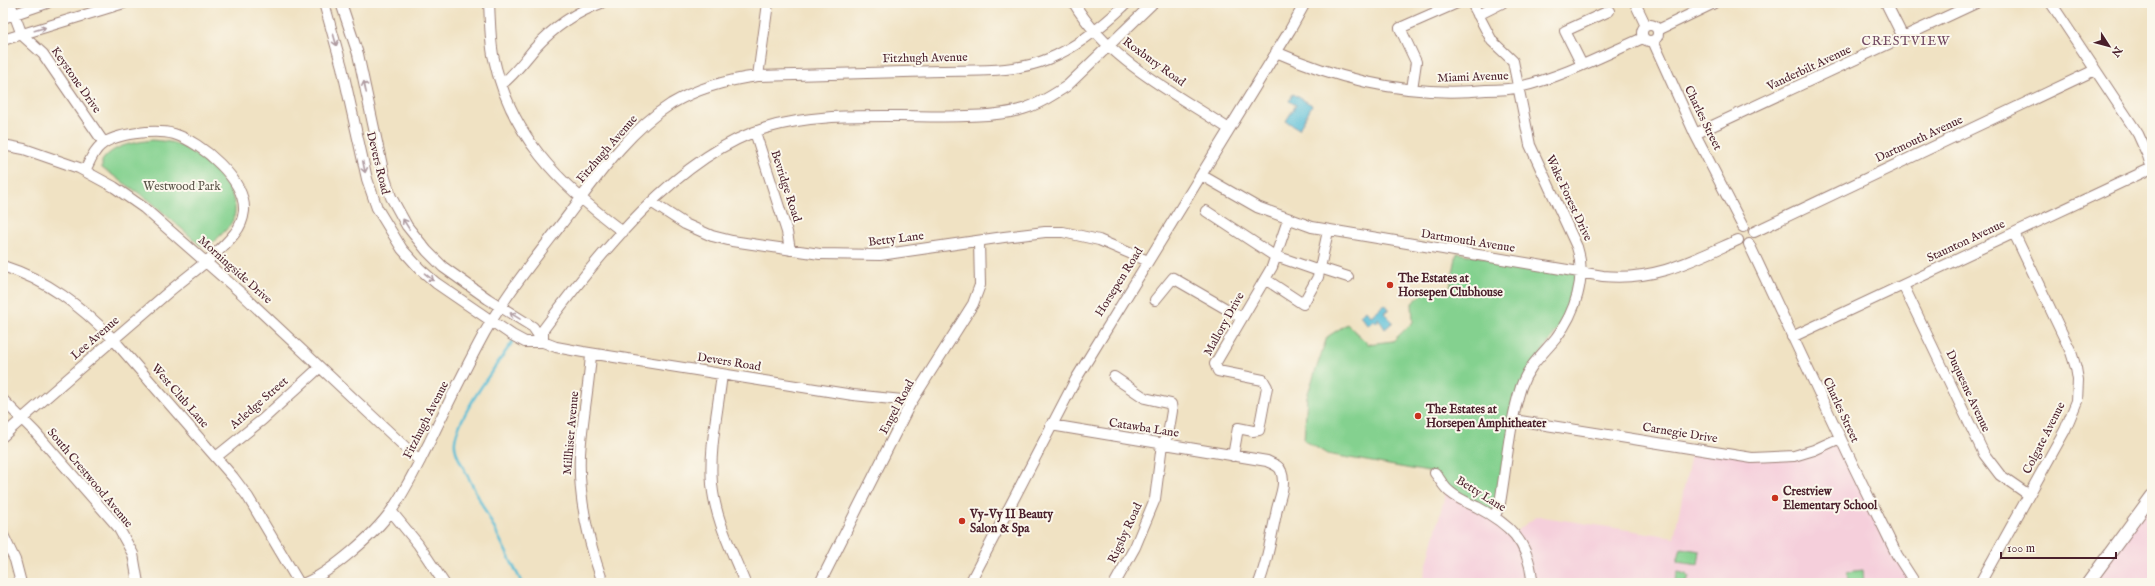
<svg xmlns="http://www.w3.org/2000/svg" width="2155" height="586" font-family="'IM FELL English',serif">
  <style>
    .built { fill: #f5cfdb }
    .green { fill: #84d18f; stroke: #67785d }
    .water { fill: #59bed7; stroke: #526e81 }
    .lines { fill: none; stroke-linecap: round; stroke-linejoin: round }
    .stream { stroke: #59bed7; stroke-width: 2.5 }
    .minor-casing { stroke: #9d8077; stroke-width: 12 }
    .major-casing { stroke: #9d8077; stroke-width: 14 }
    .minor { stroke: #fff; stroke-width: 10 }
    .major { stroke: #fff; stroke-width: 12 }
    .oneway { stroke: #ae9aa0 }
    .poi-dot { fill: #c8321e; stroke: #fbf7ec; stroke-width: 1.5 }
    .labels { text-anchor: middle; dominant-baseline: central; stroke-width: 4; stroke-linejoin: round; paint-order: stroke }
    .street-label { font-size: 12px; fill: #4a1f2b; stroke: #fbf7ec }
    .park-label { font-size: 12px; fill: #5b5449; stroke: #fbf7ec }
    .poi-label { font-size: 12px; font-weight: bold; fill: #4a1f2b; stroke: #fbf7ec; text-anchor: start }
    .neighbourhood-label { font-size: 13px; letter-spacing: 1px; fill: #744b63; stroke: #fbf7ec }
  </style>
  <rect width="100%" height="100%" fill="#fbf7ec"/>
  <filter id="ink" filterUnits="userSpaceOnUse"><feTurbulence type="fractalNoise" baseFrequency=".025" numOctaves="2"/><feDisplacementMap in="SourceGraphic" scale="8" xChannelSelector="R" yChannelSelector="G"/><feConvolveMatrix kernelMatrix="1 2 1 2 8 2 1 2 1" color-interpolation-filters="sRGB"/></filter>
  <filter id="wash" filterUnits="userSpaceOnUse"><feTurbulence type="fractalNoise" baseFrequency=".012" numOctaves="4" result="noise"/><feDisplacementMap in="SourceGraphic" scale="16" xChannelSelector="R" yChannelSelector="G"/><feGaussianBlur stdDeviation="0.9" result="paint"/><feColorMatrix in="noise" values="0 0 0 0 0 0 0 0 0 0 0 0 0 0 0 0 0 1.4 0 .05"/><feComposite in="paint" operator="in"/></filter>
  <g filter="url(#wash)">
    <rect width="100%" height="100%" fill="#f0e2c3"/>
    <path class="built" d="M1840 437 1913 583H1422L1446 491 1514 533 1537 516 1674 537 1692 449 1790 457Z
      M2152 496V583H2088Z"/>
    <path class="green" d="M152 140C161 141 169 141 177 144 199 154 243 189 234 217 230 229 218 237 210 245H200L149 200 102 168V161C114 144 134 143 152 140Z
      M1457 253 1581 274 1573 306 1523 381 1497 517 1446 491 1434 473 1327 454 1304 440 1307 396 1327 337 1347 324 1368 344 1393 341 1413 322 1412 303 1426 291H1444L1450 287Z
      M1681 548 1700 551 1698 565 1677 562Z
      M1863 570 1864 583H1848L1847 572Z
      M1678 572 1687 574 1689 578 1686 583H1674Z"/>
    <path class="water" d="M1293 94 1312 105 1299 129 1286 121 1296 105 1289 101Z
      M1385 304 1389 309 1384 313 1393 322 1385 329 1378 318 1377 323 1374 320 1368 325 1360 315 1366 310 1371 316Z"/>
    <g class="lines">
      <path class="stream" d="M513 341C497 365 458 415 455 441 454 448 457 455 460 461L522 583"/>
    </g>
  </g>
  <g filter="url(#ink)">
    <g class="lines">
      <defs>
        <path id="minor" d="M10 3 22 35 43 54 104 143
          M324 3 342 67 367 179 377 208 402 249 420 269 436 283 512 335 525 342H543L556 347 583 352 853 395 912 401
          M341 3 358 54 384 175 391 197 407 226 427 251 443 267 488 299 533 327 543 342
          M489 3C490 20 490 38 493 55 510 136 559 184 623 232
          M1074 3C1108 61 1175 93 1229 129
          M1472 3 1492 41 1513 61 1530 145 1577 247C1587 278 1575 313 1556 338 1543 354 1528 366 1521 387 1510 420 1506 468 1500 503L1495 516
          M1635 3 1646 26
          M1886 3 1903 37
          M2051 3 2138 134 2148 156 2152 169
          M1478 15 1502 3
          M3 18 47 3
          M1642 33a8 8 0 1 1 16 0a8 8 0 1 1-16 0Z
          M1658 30 1714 3
          M3 40 124 3
          M1653 41 1695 134 1743 227
          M1276 52C1342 81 1413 97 1486 90 1496 90 1509 90 1519 87 1562 77 1602 56 1643 38
          M1582 65 1565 31 1609 11
          M758 76 768 3
          M502 84C515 74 524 61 535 48 553 28 576 12 601 3
          M1412 89 1416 62 1400 28 1457 3
          M755 132 787 232 790 250
          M1695 134 1976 3
          M3 145 24 149 79 168 114 187 144 208 241 293 420 461
          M1201 175 1257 207 1312 227 1603 276C1655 281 1691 261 1738 240
          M651 202 685 224 712 236 732 241 820 254 880 255 1004 237 1045 232H1063L1099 240 1148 261
          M1206 211 1273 255 1319 271
          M1754 232 2095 70
          M1749 244 1854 467 1897 555 1915 583
          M3 266C47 280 81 306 113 339L233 477 248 497 299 583
          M1320 268 1348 277
          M1265 279 1303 304 1318 277 1328 231
          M1903 285 1984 454 2000 475 2029 495
          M1155 300 1173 278 1242 318
          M1792 337 2152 168
          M543 342V330C596 258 678 154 766 128 808 115 854 116 897 116 933 116 990 119 1023 109 1039 104 1053 95 1067 86L1153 3
          M591 354C589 387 582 420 580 454 578 498 588 541 603 583
          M722 374C718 411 709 448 712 484 715 519 732 551 745 583
          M1114 377 1145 398 1171 404 1172 411 1168 435 1162 444 1155 499 1135 547 1115 583
          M3 400 35 432 118 527 133 554 138 583
          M1514 420 1752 458 1794 456 1814 450 1840 438
          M1051 425 1267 461C1272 464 1279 465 1281 471 1287 486 1278 500 1276 514 1271 537 1268 560 1259 583
          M3 436C56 388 111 342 165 295 188 275 216 257 235 233 240 227 243 219 244 211 246 180 201 142 174 134 156 129 116 133 101 145 93 151 89 163 85 171
          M1233 456 1238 428 1253 431 1259 430 1267 387 1263 380 1218 371 1215 364 1272 267 1288 220
          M216 457 262 420 319 368
          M1435 473C1440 479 1444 488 1450 492 1458 499 1468 503 1477 507 1509 524 1528 541 1532 579
          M391 511 418 544 444 583
          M3 535 15 560 21 583
          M305 583C331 572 375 534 391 511 406 490 417 466 429 443 445 410 461 377 478 345 500 302 530 265 560 226 593 183 625 133 671 104 698 88 726 80 758 76 818 74 879 73 940 71 975 70 1015 73 1048 59 1078 47 1104 25 1127 3
          M820 583 910 404 973 304 980 285 979 241
          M970 583 1076 379 1290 30 1305 3
          M1980 583 2065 430 2077 401 2078 380 2076 368 2071 352 2014 233"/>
        <path id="major" d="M2088 583 2152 496"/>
      </defs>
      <use href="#minor" class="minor-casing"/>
      <use href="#major" class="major-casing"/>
      <use href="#minor" class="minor"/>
      <use href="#major" class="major"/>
    </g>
    <defs><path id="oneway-shaft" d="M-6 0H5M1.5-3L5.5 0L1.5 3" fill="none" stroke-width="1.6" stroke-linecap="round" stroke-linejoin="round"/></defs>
    <g class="oneway">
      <use href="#oneway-shaft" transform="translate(40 29) rotate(-17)"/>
      <use href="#oneway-shaft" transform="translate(335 40) rotate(74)"/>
      <use href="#oneway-shaft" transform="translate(365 87) rotate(-102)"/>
      <use href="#oneway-shaft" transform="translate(364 167) rotate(78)"/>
      <use href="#oneway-shaft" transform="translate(406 224) rotate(-122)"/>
      <use href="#oneway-shaft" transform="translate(429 277) rotate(40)"/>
      <use href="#oneway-shaft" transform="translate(515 316) rotate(-148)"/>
    </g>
  </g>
  <g class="poi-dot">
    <circle cx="1390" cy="285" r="4"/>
    <circle cx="1418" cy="416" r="4"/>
    <circle cx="1775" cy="498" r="4"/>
    <circle cx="962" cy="521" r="4"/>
  </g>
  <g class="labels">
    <g class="street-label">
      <text transform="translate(925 58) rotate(-1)">Fitzhugh Avenue</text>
      <text transform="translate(1154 62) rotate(36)">Roxbury Road</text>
      <text transform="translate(1809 68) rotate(-25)">Vanderbilt Avenue</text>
      <text transform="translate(1473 77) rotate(-2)">Miami Avenue</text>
      <text transform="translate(76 80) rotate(55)">Keystone Drive</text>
      <text transform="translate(1703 118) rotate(64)">Charles Street</text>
      <text transform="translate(1919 139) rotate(-25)">Dartmouth Avenue</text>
      <text transform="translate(607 149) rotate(-49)">Fitzhugh Avenue</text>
      <text transform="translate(378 163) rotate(76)">Devers Road</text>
      <text transform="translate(786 186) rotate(72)">Bevridge Road</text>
      <text transform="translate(1569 198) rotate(65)">Wake Forest Drive</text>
      <text transform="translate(896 239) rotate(-7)">Betty Lane</text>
      <text transform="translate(1468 241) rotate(9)">Dartmouth Avenue</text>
      <text transform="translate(1966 241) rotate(-25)">Staunton Avenue</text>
      <text transform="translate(235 270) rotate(42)">Morningside Drive</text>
      <text transform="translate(1119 282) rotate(-58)">Horsepen Road</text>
      <text transform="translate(1224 324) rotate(-61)">Mallory Drive</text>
      <text transform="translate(95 338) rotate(-41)">Lee Avenue</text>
      <text transform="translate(729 362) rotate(9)">Devers Road</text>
      <text transform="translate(1968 391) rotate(65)">Duquesne Avenue</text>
      <text transform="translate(180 396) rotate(49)">West Club Lane</text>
      <text transform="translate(259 403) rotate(-41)">Arledge Street</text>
      <text transform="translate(897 407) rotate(-62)">Engel Road</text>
      <text transform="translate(1841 410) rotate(65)">Charles Street</text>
      <text transform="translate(426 420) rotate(-63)">Fitzhugh Avenue</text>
      <text transform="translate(1144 428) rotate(9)">Catawba Lane</text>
      <text transform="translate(571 433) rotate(-85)">Millhiser Avenue</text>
      <text transform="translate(1680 433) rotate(9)">Carnegie Drive</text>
      <text transform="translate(2044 438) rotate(-63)">Colgate Avenue</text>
      <text transform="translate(90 478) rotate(50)">South Crestwood Avenue</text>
      <text transform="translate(1481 494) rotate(32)">Betty Lane</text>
      <text transform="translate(1125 533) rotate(-65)">Rigsby Road</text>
    </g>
    <g class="park-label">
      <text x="182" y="186">Westwood Park</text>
    </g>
    <g class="poi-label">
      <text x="1398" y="278">The Estates at<tspan x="1398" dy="14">Horsepen Clubhouse</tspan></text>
      <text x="1426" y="409">The Estates at<tspan x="1426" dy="14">Horsepen Amphitheater</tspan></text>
      <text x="1783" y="491">Crestview<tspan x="1783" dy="14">Elementary School</tspan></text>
      <text x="970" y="514">Vy-Vy II Beauty<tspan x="970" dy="14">Salon &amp; Spa</tspan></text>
    </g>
    <g class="neighbourhood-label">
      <text x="1906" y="41">CRESTVIEW</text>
    </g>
  </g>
  <rect width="2155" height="586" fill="none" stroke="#fbf7ec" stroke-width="16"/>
  <g transform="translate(2109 46) rotate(126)" stroke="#fbf7ec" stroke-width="3" paint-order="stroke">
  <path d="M0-3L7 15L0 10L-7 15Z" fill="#4a1f2b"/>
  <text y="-6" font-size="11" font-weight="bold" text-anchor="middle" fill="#4a1f2b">N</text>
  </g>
  <path d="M2001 552v6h115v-6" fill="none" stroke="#4a1f2b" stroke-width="2"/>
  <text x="2007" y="552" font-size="12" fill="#4a1f2b" stroke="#fbf7ec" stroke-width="3" paint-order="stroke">100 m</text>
</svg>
